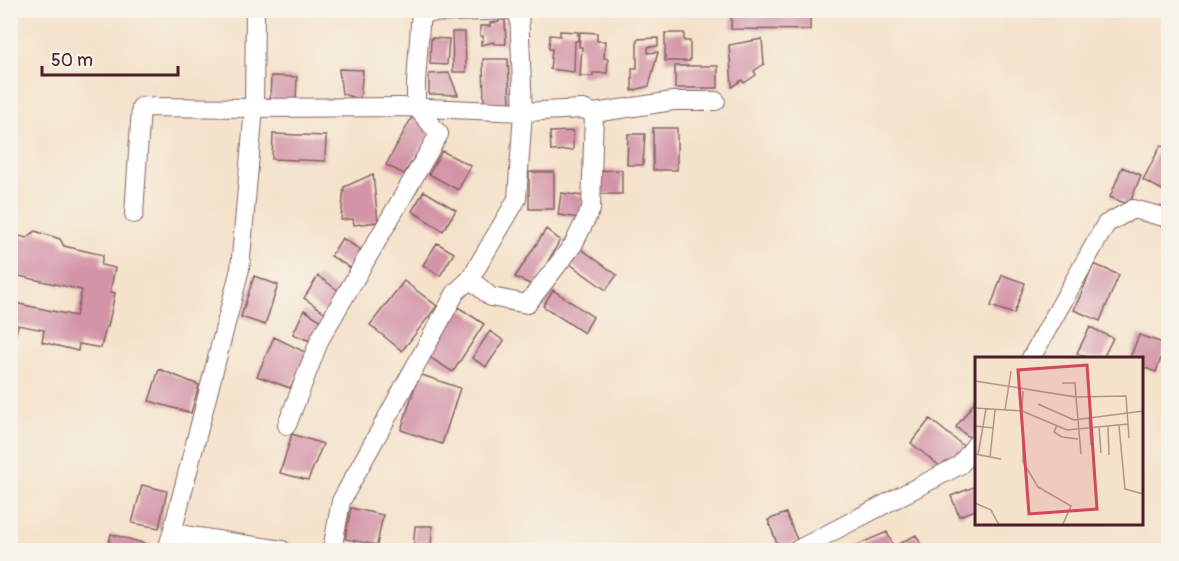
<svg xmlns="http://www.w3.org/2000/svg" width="1179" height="561" font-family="Pangolin,sans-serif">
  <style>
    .building { fill: #d394a8 }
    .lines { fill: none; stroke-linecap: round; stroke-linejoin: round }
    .minor-casing { stroke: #866363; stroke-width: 20 }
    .minor { stroke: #fff; stroke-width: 18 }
    .inset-road { fill: none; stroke: #b0948a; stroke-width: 1.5 }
    .view { fill: #d1495b; fill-opacity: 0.15; stroke: #d1495b; stroke-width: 3 }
    .inset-edge { fill: none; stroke: #4a1f2b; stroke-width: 3 }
  </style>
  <rect width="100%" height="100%" fill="#f7f3e8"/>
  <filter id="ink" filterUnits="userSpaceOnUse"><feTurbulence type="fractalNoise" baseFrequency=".0167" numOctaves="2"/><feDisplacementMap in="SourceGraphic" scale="12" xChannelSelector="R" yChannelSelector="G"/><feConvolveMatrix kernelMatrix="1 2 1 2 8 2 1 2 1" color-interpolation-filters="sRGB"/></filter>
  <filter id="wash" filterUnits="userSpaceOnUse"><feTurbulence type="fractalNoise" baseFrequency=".008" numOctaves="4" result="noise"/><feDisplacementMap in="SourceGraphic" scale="24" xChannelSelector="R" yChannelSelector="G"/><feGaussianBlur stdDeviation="1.35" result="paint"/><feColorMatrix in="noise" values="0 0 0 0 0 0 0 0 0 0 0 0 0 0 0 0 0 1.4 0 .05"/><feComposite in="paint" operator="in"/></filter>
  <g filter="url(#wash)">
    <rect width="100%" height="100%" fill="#f4e2ca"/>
    <g id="blocks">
      <path class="building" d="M688 10H716V14H688Z
        M732 10H810V30L731 29Z
        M499 20H505L506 44H494V42L481 45V41H483V36H480V26H490V23L499 22Z
        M560 31 578 32V41H575L574 72 550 69 552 49H549L550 35 560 36Z
        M452 32H465L466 72H453Z
        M580 32 597 33V41H605L604 58 608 59 607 73H593V76H580L582 47H579Z
        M665 33H684V41H690V61H665Z
        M431 38 449 39 447 65 430 64Z
        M658 38V46L648 47V53L658 52 649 86 632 91V68H637V39Z
        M762 39 764 64 754 71 756 75 744 83 742 80 732 87 729 45Z
        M483 59H508L510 104 484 103Z
        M675 66H718V88H675Z
        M339 69 363 70 360 99 342 94Z
        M449 73 458 95 429 94V74Z
        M271 76 297 77 296 101H270Z
        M412 117 434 127 404 174 386 165Z
        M653 128H677V170H653Z
        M573 131V150L551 151 550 132Z
        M273 134 326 136 325 161 272 159Z
        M628 134H645L643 165H627Z
        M1161 145 1168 149V193L1143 180Z
        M442 151 471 166 458 190 429 174Z
        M1122 167 1141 175 1129 205 1110 197Z
        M622 170V194H593L592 171Z
        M529 172H554V209H529Z
        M373 174 378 222 354 225 353 219 341 220 344 187Z
        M424 191 456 210 443 231 412 211Z
        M561 193 583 196 580 218 558 215Z
        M546 229 560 240 534 286 515 277Z
        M35 231 60 239 64 246 103 255 101 265 115 268 110 292 115 293 108 327H106L101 348 79 344 78 351 42 342 44 330 18 325 16 334 10 333V302L76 316 82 290 10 274V234L27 238Z
        M342 238 367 254 357 272 331 256Z
        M437 243 454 253 440 276 423 265Z
        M581 249 617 275 606 290 570 264Z
        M1094 264 1119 275 1100 321 1074 310Z
        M1002 275 1025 283 1014 314 991 306Z
        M254 276 278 285 265 325 241 317Z
        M318 276 339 291 327 314 304 298Z
        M404 281 437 306 402 351 370 325Z
        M553 290 593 317 584 333 543 306Z
        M458 307 484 324 453 372 426 355Z
        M304 310 322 321 310 341 293 334Z
        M1090 327 1113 338 1103 358H1088L1077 353Z
        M490 331 504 341 486 367 472 358Z
        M1139 335 1166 344 1156 372 1142 367V358H1130Z
        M274 337 309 354 290 388 257 376Z
        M159 369 199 385 191 413 149 401Z
        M419 374 460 388 442 444 401 430Z
        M976 400V437L974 441 956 427Z
        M930 419 966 448 947 472 911 443Z
        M292 434 323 444 308 480 280 473Z
        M142 485 167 491 159 528 132 523Z
        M976 486V510L959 516 951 496Z
        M351 508 383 515 377 545 345 539Z
        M786 513 798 542 779 549 768 520Z
        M415 526H432L431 550H413Z
        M887 532 895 550H854L852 547Z
        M111 534 150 545 148 550H107Z
        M916 535 924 550H901L898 544Z"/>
    </g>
  </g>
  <g filter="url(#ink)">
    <use href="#blocks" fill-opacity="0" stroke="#866363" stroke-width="1.5"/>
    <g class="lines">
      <defs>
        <path id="minor" d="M255 10 254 108 401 107 523 112 583 109 594 113 673 101H716
          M421 13 515 10
          M134 214 141 107 254 108 240 269 172 533 167 550
          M470 279 491 297 527 304 573 245 591 209 594 113
          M1031 358 1106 224 1133 209 1168 218
          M287 425 320 339 439 134 416 107V83L421 10
          M172 533 282 550
          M332 550 341 501 456 292 470 279 517 199 523 112 519 10
          M797 550 960 465 976 444"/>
      </defs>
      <use href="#minor" class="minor-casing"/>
      <use href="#minor" class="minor"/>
    </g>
  </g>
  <g transform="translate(975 357)">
    <rect width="168" height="168" fill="#f4e2ca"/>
    <path class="inset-road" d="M0 24 101 40 100 26H87M63 47 99 63 168 54M0 51 47 54 48 34M30 53 36 14M47 54 92 73 153 67M114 60 116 88M82 68 79 75 87 80 103 82M0 69 19 71M144 69 150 132 168 137M133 70 134 98M124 71 126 96M48 85V105L63 130 96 149 88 167M0 97 26 102M106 97 101 40 151 39 154 81M3 98 11 52M15 100 20 53M0 146 16 153 24 168M77 168H112"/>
    <path class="view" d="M112 8 122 152 54 157 43 13Z"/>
    <rect width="168" height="168" class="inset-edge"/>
  </g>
  <rect width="1179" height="561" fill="none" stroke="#f7f3e8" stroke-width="36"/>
  <path d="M42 66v9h136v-9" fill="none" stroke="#4a1f2b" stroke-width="3"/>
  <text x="51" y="66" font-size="18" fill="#4a1f2b" stroke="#f7f3e8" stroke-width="4.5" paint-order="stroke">50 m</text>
</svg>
